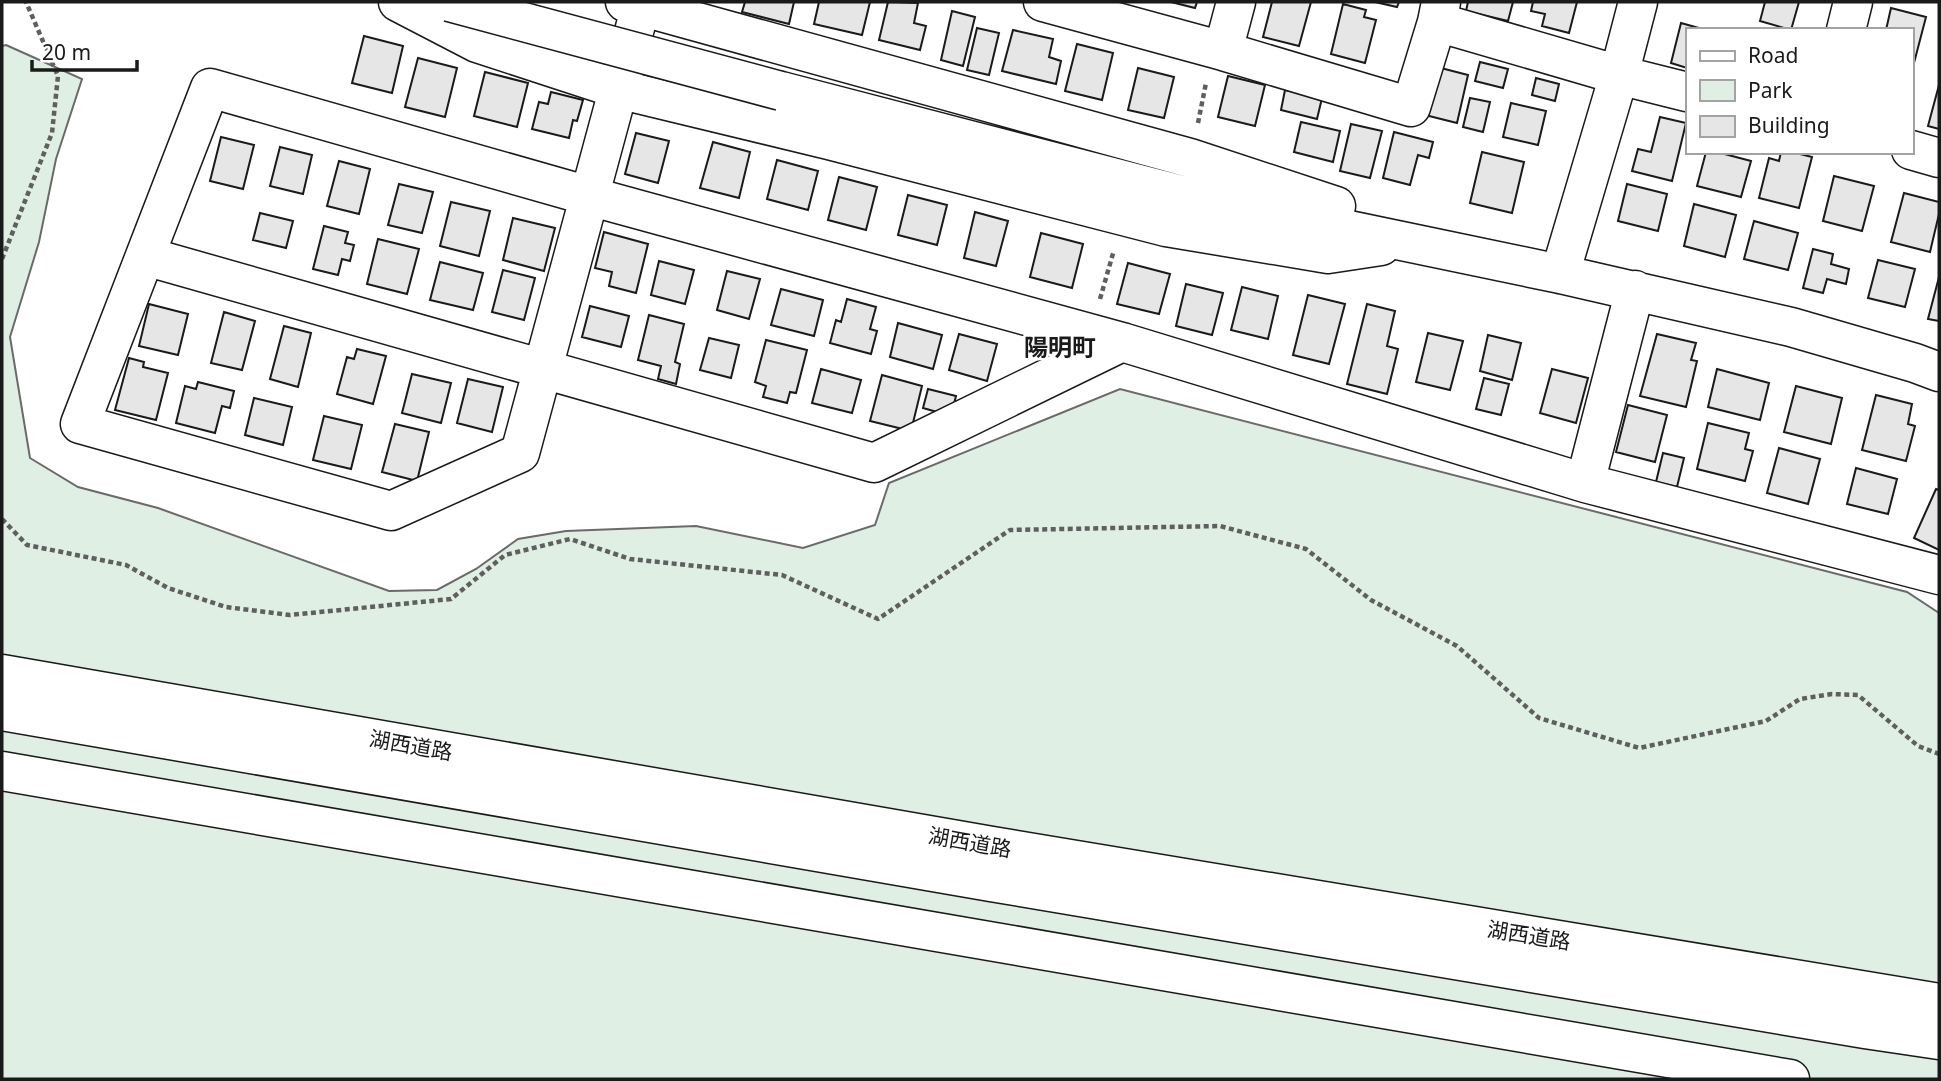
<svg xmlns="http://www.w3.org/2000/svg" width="1941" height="1081" font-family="'Noto Sans','Noto Sans JP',sans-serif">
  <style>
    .green { fill: #e0efe3; stroke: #6a6a6a; stroke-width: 2 }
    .building { fill: #e6e6e6; stroke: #1a1a1a; stroke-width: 2 }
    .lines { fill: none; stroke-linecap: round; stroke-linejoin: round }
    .minor-casing { stroke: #1a1a1a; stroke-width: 41 }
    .highway-casing { stroke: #1a1a1a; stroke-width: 41 }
    .path { stroke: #5f5f5f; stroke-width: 4.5; stroke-dasharray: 5 3.5; stroke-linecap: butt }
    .minor { stroke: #fff; stroke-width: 38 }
    .highway { stroke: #fff; stroke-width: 38 }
    .minor-bridge-casing { stroke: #1a1a1a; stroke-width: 41; stroke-linecap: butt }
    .minor-bridge { stroke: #fff; stroke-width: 38 }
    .labels { text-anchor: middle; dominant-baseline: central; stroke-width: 5; stroke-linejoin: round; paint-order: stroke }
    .street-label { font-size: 21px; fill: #1a1a1a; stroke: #fff }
    .quarter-label { font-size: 24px; font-weight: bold; fill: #1a1a1a; stroke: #fff }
  </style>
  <rect width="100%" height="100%" fill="#fff"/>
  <path class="green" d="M6 45 82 79 56 159 39 242 10 337 30 458 78 487 158 508 389 591 437 590 476 569 518 539 566 531 696 526 803 548 875 525 889 483 1120 389 1907 592 1939 613V1079H2V46Z"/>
  <path class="building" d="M745 2H794L789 24 742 12Z
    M819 2H870L862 35 814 24Z
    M888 2 918 3 914 23 926 26 920 50 879 40Z
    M1171 2H1197L1195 8Z
    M1272 2H1311L1299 46 1263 37Z
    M1375 2H1399L1397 7Z
    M1468 2H1513L1508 21 1466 11Z
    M1533 2H1577L1569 33 1542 26 1545 14 1531 11Z
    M1765 2H1799L1791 30 1760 21Z
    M1343 4 1366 10 1364 17 1376 20 1365 63 1331 54Z
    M1891 8 1926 17 1914 63 1911 62V30H1886Z
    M952 11 975 17 963 66 941 60Z
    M1681 23 1706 30H1687V68L1671 63Z
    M977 28 999 33 989 75 967 70Z
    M1013 30 1053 39 1049 57 1061 61 1056 84 1002 71Z
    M364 36 403 46 392 93 352 83Z
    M1077 44 1113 53 1102 100 1065 91Z
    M418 58 457 68 445 117 405 107Z
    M1480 62 1508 69 1503 88 1475 81Z
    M1437 67 1468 75 1457 123 1425 115Z
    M1138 68 1174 77 1164 118 1128 110Z
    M485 72 528 83 517 127 474 116Z
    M1228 76 1265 85 1255 126 1218 117Z
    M1536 78 1559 84 1555 101 1532 95Z
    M1939 85V129L1928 126Z
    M1285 90 1322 98 1317 119 1281 110Z
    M551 92 583 100 577 121 573 120 569 138 532 129 539 102 548 104Z
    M1470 98 1490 102 1483 132 1463 127Z
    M1511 103 1546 111 1538 145 1503 137Z
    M1660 117 1686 123 1672 181 1632 171 1638 149 1651 152Z
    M1301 122 1340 131 1333 162 1294 152Z
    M1351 124 1382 131 1370 178 1340 171Z
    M1394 132 1433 142 1429 158 1418 155 1410 185 1383 178Z
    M636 133 669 141 658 183 625 174Z
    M221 137 254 145 243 189 210 181Z
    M713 142 750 152 739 198 700 188Z
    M280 147 312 155 303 194 270 186Z
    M1482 152 1524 162 1512 213 1470 203Z
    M1706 152H1717L1751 161 1741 197 1697 186Z
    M1781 152H1792L1812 157 1799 208 1759 198 1769 158 1779 161Z
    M777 160 818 171 808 210 767 199Z
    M339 161 370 169 359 214 327 206Z
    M1834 176 1874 186 1862 231 1823 221Z
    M839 177 877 187 866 230 828 220Z
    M399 184 433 192 422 233 388 225Z
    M1627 184 1667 194 1658 231 1618 221Z
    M1904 193 1939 202V214L1930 252 1891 242Z
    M908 195 947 205 937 245 898 235Z
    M451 202 490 211 479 256 440 246Z
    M1694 204 1736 215 1725 257 1684 246Z
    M975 212 1008 221 996 266 964 258Z
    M260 213 293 221 286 248 253 240Z
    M513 218 555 228 544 271 503 260Z
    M1754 221 1798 233 1788 270 1744 259Z
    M324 226 348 232 345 243 354 245 350 261 342 259 338 275 313 269Z
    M604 232 648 244 636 293 609 286 612 272 595 268Z
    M1041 233 1083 244 1072 288 1030 277Z
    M378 239 419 249 407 294 367 284Z
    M1813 249 1833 254 1831 264 1849 269 1846 284 1827 279 1823 293 1803 288Z
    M1878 260 1915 269 1905 307 1868 298Z
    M659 261 694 270 685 304 651 295Z
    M440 262 483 273 473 310 430 300Z
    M1128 263 1170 274 1159 314 1117 304Z
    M503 270 535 278 524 320 492 312Z
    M727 271 760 279 749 319 717 310Z
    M1939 277V321L1928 319Z
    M1186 284 1223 293 1212 335 1176 326Z
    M1242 287 1278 296 1268 339 1231 330Z
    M781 289 823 300 814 336 771 325Z
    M1308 295 1345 304 1329 364 1293 355Z
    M847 299 876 307 870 329 877 331 871 354 830 343 836 320 841 322Z
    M149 304 188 314 178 355 139 346Z
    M1367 304 1395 311 1387 346 1398 349 1387 394 1347 384Z
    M590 306 629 316 621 347 582 337Z
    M224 312 255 321 242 370 211 363Z
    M649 315 684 324 675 362 680 364 676 384 658 379 661 366 638 360Z
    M898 323 942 335 933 369 890 357Z
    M284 326 311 333 298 387 270 379Z
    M1428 333 1463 341 1450 390 1416 382Z
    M959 334 997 344 987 381 949 370Z
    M1657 334 1696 343 1691 360 1697 361 1686 407 1640 396Z
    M1488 335 1521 343 1512 380 1480 371Z
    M709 338 739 345 731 378 700 370Z
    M766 340 807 350 796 393 790 392 787 403 763 397 766 386 755 382Z
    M357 349 386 356 373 404 337 394 347 357 354 359Z
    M129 358 144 362 143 367 168 373 156 420 115 410Z
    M821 369 861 380 852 413 812 403Z
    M1552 369 1588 378 1576 423 1540 413Z
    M1717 369 1769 383 1760 420 1708 407Z
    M412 374 451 383 441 423 402 413Z
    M882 375 922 386 911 431 870 421Z
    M1484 378 1509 384 1501 415 1476 409Z
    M468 379 503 387 492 432 457 423Z
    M198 382 234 391 230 408 222 406 215 433 176 423 185 386 196 389Z
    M1796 386 1842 398 1831 444 1784 432Z
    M928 389 956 396 951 416 923 408Z
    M1876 395 1912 404 1908 424 1915 426 1906 461 1862 450Z
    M254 398 292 407 283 445 245 435Z
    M1628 405 1667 415 1655 462 1616 452Z
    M324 416 362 425 351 469 313 460Z
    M1708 423 1749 433 1745 449 1753 451 1745 481 1697 469Z
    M395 424 429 432 417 481 382 472Z
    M1779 448 1820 459 1808 504 1767 493Z
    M1663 453 1684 458 1677 487 1656 482Z
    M1856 468 1897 479 1888 514 1847 504Z
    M1936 489 1939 490V550L1914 538Z"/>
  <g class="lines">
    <defs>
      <path id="minor" d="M398 2 477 43 618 89 829 140 1166 227 1328 254 1381 246
        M625 2 1190 158 1336 206
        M642 2C601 152 561 303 520 453L391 511 80 424 210 88 589 196 1122 342 1585 483 1939 575
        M1043 2 1223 51 1411 107 1437 22 1441 2
        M1437 22 1619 75 1687 92
        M1846 30 1853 2
        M1223 51 1236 2
        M781 91 1181 195 1560 274 1791 327 1915 363 1939 372
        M1911 150 1939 158
        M145 256 874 463 1122 342
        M1560 274 1619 75 1638 2
        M1585 483 1635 290
        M2 771 1790 1079"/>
      <path id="highway" d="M2 674 992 846 1939 1003
        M2 711 991 882 1865 1029 1939 1040"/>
    </defs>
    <use href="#minor" class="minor-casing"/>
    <use href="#highway" class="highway-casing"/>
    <path class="path" d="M1198 123 1206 83
      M2 259 52 133 58 76 26 2
      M1100 299 1114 250
      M2 519 27 545 126 565 168 588 226 607 290 615 451 599 505 555 570 539 630 559 782 575 878 619 1010 530 1220 526 1306 549 1371 600 1457 646 1539 718 1639 748 1766 721 1800 699 1832 694 1858 695 1918 746 1939 754"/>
    <use href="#minor" class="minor"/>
    <use href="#highway" class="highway"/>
    <defs>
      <path id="minor-bridge" d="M449 2 781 91"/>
    </defs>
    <use href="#minor-bridge" class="minor-bridge-casing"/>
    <use href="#minor-bridge" class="minor-bridge"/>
  </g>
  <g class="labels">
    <g class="street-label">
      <text transform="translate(411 745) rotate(10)">湖西道路</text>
      <text transform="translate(970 842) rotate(10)">湖西道路</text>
      <text transform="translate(1529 935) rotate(9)">湖西道路</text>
    </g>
    <g class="quarter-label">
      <text x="1060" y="346">陽明町</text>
    </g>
  </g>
  <rect width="1941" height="1081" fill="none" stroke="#1a1a1a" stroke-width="7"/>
  <rect x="1686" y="28" width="228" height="126" fill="#ffffff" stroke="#a3a3a3" stroke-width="2"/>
  <rect x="1700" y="51" width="35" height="10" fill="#ffffff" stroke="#a3a3a3" stroke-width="2"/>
  <text x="1748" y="63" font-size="21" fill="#1a1a1a">Road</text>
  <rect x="1700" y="80" width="35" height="21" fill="#e0efe3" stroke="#a3a3a3" stroke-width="2"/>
  <text x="1748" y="98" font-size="21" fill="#1a1a1a">Park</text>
  <rect x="1700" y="116" width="35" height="21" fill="#e6e6e6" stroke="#a3a3a3" stroke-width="2"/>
  <text x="1748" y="133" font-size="21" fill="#1a1a1a">Building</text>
  <path d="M32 60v10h105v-10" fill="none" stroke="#1a1a1a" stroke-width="3.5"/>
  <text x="42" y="60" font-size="21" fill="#1a1a1a" stroke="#ffffff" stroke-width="5" paint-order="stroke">20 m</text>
</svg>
